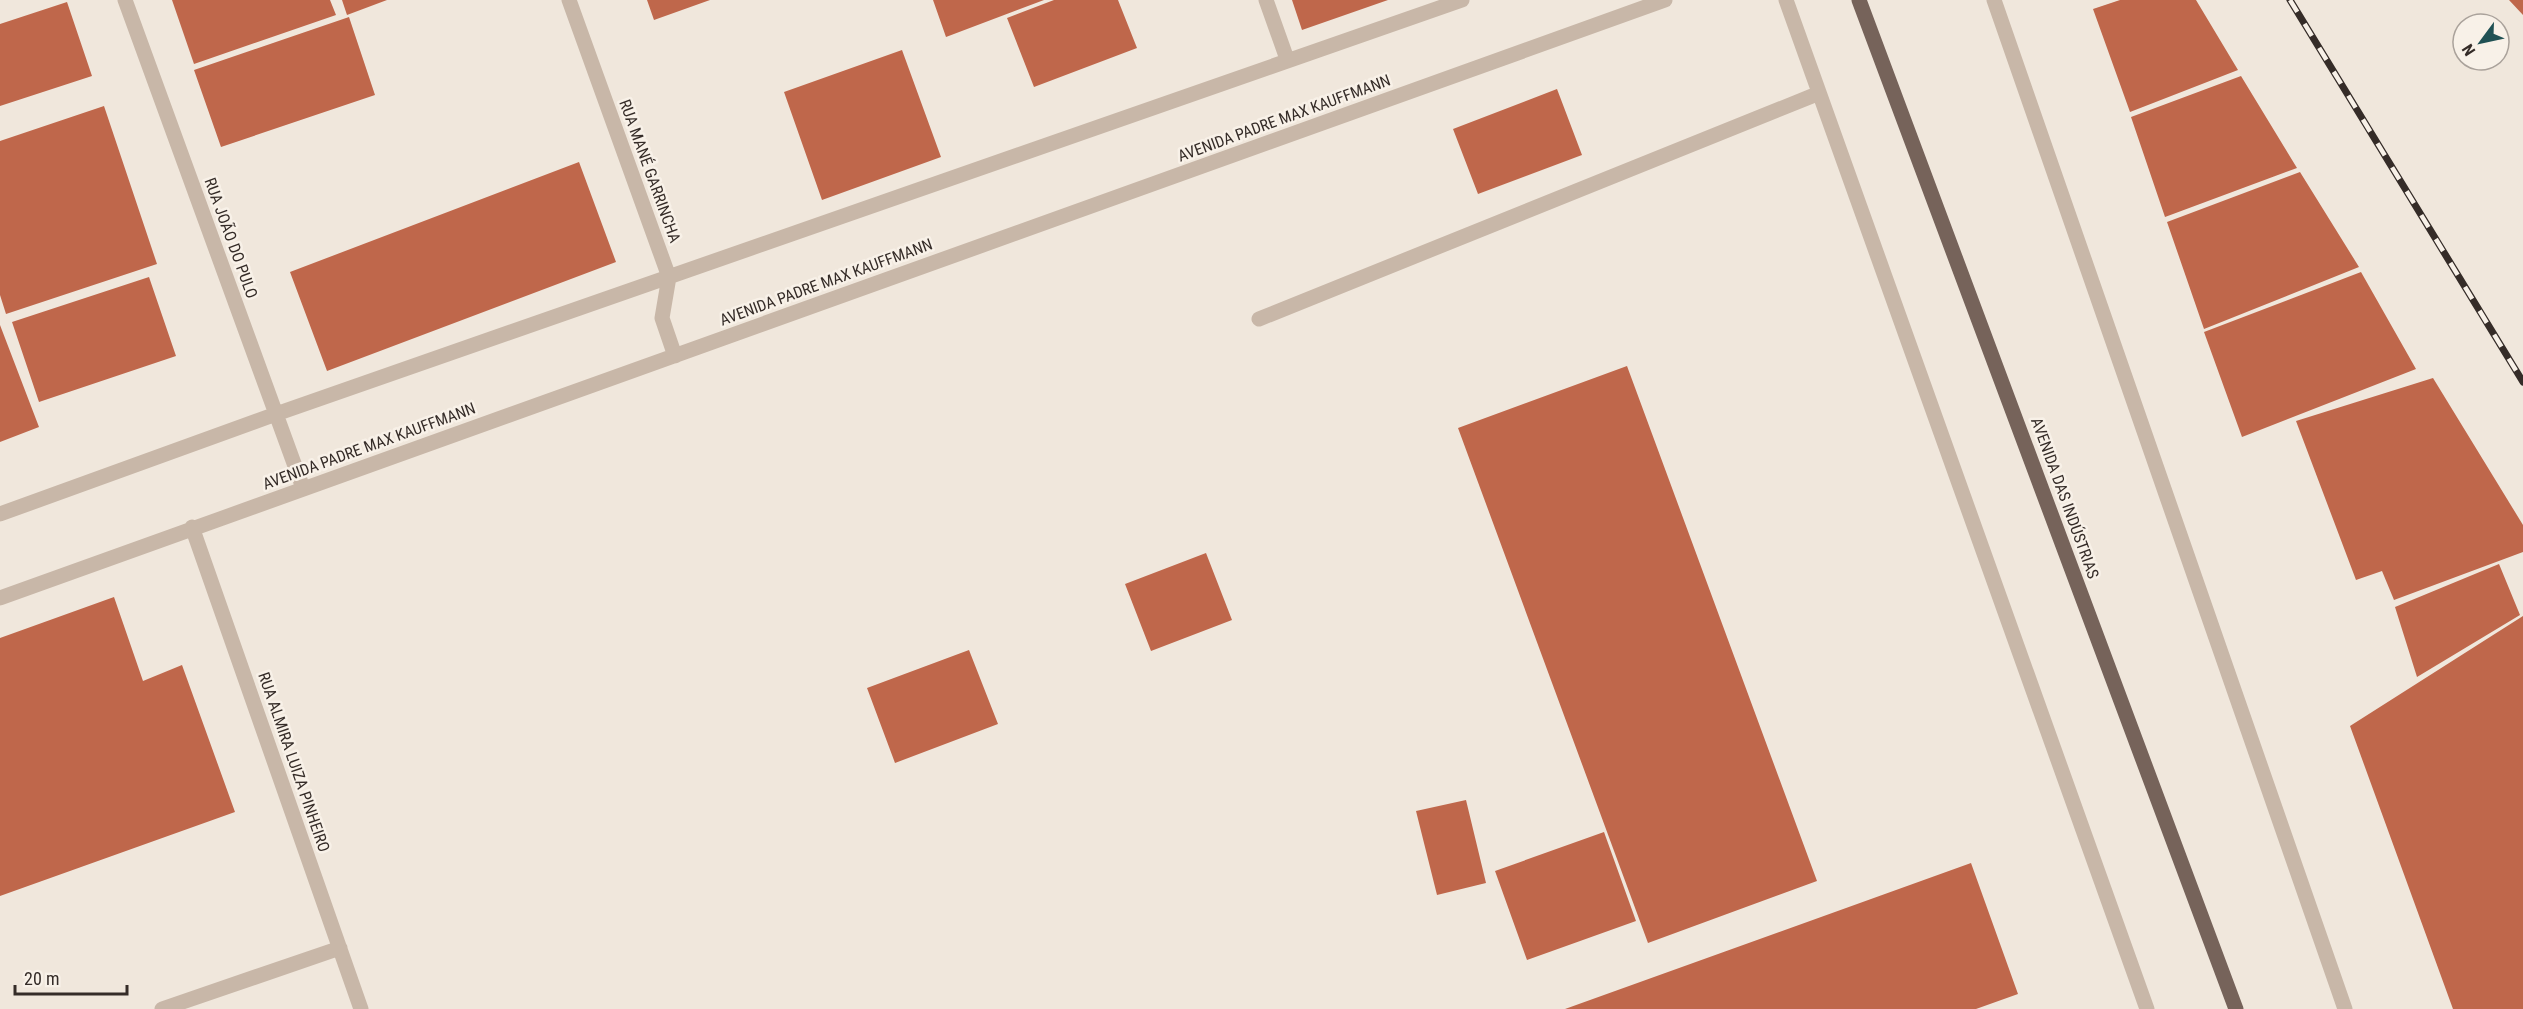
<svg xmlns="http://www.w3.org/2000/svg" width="2523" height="1009" font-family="'Roboto Condensed',sans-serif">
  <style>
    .building { fill: #bf674b }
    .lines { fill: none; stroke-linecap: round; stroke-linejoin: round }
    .minor { stroke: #c8b7a8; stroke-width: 15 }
    .major { stroke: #76635a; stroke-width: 15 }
    .rail-casing { stroke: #352c28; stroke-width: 7 }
    .rail { stroke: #f8f1e8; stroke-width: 4.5; stroke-dasharray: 14; stroke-linecap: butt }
    .labels { text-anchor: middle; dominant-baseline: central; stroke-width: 5; stroke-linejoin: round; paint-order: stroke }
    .street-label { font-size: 16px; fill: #352c28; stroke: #f8f1e8 }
  </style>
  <rect width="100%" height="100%" fill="#f0e7dc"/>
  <path class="building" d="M172 0H330L336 15 194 64Z
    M342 0H387L347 15Z
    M647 0H710L654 20Z
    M933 0H1044L946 37Z
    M1054 0H1118L1137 48 1034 87 1007 18Z
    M1292 0H1388L1302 30Z
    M2120 0H2196L2238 70 2130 112 2093 9Z
    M2509 0H2523V15Z
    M67 2 92 76 0 106V24Z
    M349 17 375 95 221 147 194 70Z
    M902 50 941 157 822 200 784 92Z
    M2241 76 2297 168 2165 217 2131 117Z
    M1557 89 1582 155 1478 194 1453 129Z
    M104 106 157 264 6 314 0 295V141Z
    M579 162 616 262 327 371 290 272Z
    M2300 172 2359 267 2204 329 2167 222Z
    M2361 272 2416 369 2242 437 2204 332Z
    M149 277 176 356 39 402 12 322Z
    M0 325 39 427 0 442Z
    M1627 366 1817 881 1648 943 1458 428Z
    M2433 378 2523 525V552L2394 600 2382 571 2356 580 2296 421Z
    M1206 553 1232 620 1151 651 1125 584Z
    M2499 564 2520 615 2417 677 2395 607Z
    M114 597 143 681 182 665 235 812 0 896V638Z
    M2523 616V1009H2453L2350 726Z
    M969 650 998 724 895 763 867 688Z
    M1466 800 1486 883 1437 895 1416 811Z
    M1604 832 1636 921 1527 960 1495 871Z
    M1971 863 2018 994 1976 1009H1565Z"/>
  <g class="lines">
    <path class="minor" d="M125 0 303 488
      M569 0 669 277 662 318 675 356
      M1266 0 1287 59
      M1786 0 2147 1009
      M1994 0 2345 1009
      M1259 319 1817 94
      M0 514 276 414 1462 0
      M192 527 361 1009
      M0 598 1665 0
      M162 1009 340 948"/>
    <path class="major" d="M1859 0 2236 1009"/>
    <defs>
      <path id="rail" d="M2290 0 2523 382"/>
    </defs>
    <use href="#rail" class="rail-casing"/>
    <use href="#rail" class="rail"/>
  </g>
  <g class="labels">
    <g class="street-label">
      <text transform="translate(1284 118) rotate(-20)">AVENIDA PADRE MAX KAUFFMANN</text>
      <text transform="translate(650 171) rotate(70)">RUA MANÉ GARRINCHA</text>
      <text transform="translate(231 238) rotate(70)">RUA JOÃO DO PULO</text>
      <text transform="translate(826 282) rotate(-20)">AVENIDA PADRE MAX KAUFFMANN</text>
      <text transform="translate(369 446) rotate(-20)">AVENIDA PADRE MAX KAUFFMANN</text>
      <text transform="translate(2065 498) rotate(70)">AVENIDA DAS INDÚSTRIAS</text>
      <text transform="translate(294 762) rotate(71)">RUA ALMIRA LUIZA PINHEIRO</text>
    </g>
  </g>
  <g transform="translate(2481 42) rotate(237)"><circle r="28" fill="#f8f1e8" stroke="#aaa29b" stroke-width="1.5"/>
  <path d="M0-4.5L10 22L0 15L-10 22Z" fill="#205154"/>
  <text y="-9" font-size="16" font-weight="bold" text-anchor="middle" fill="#352c28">N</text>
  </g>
  <path d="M15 985v9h112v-9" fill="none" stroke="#352c28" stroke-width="3"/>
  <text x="24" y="985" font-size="18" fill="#352c28" stroke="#f8f1e8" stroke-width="4.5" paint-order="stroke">20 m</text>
</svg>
